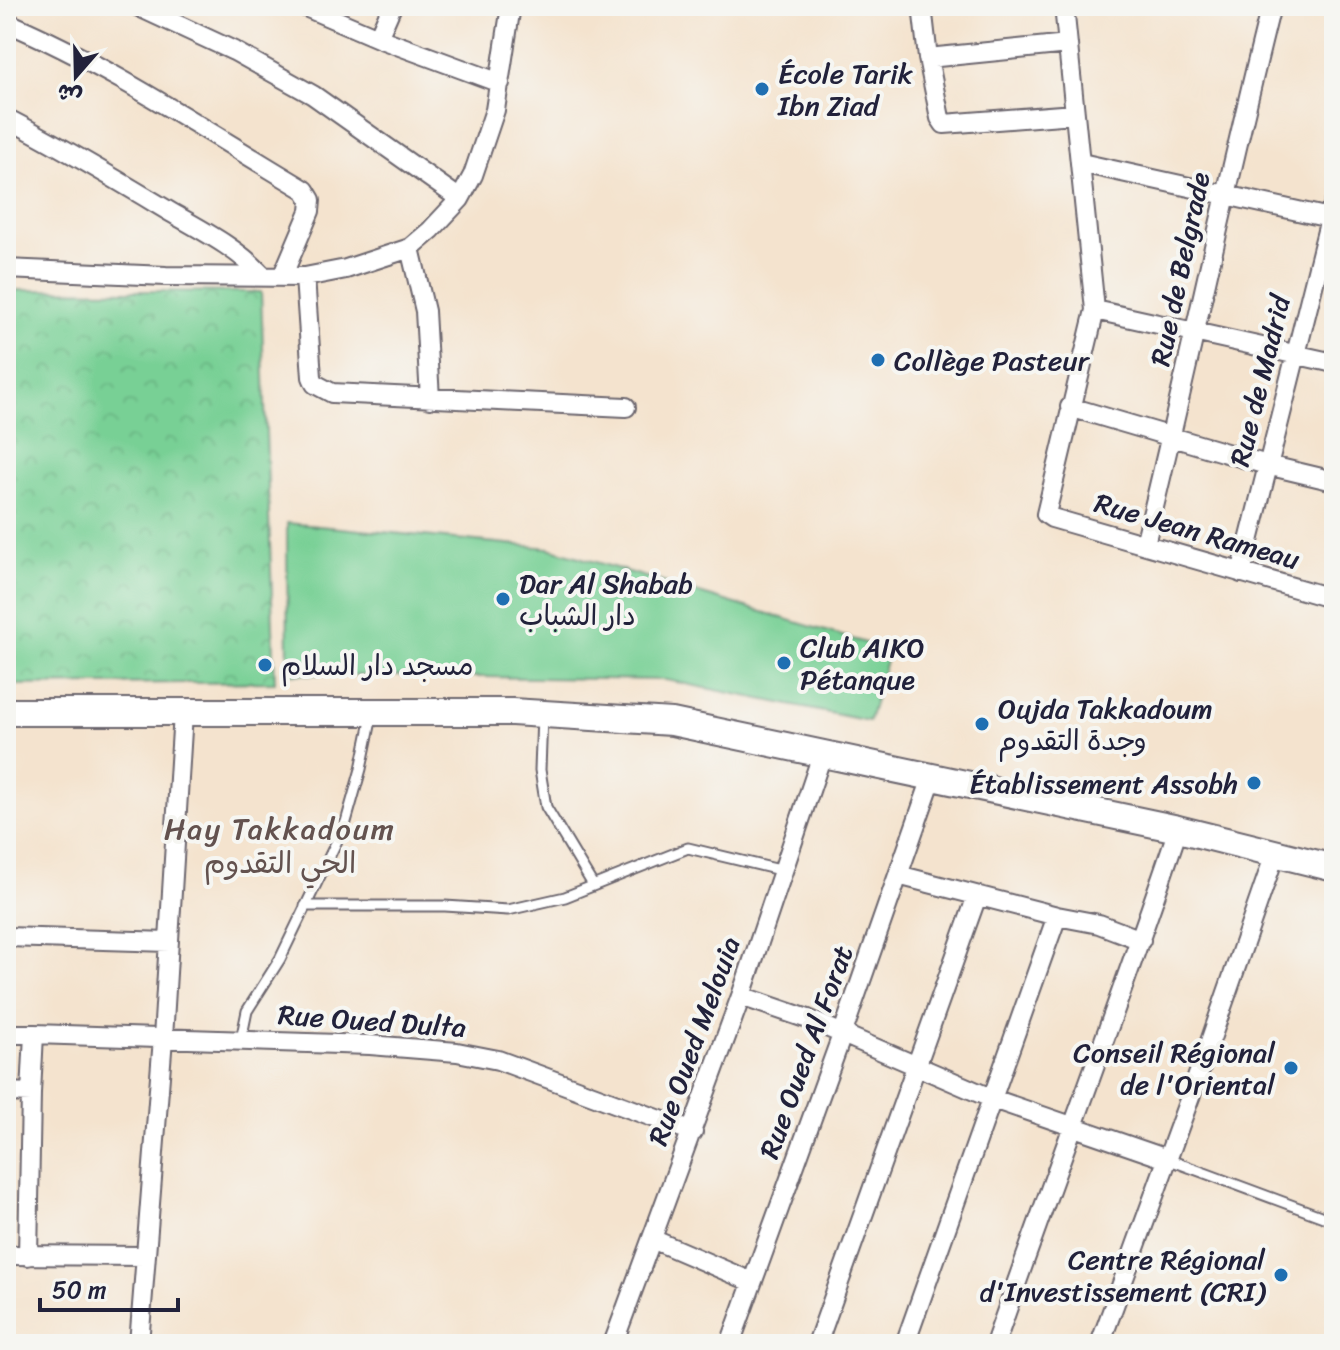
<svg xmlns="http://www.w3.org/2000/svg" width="1340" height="1350" font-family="Sriracha,'Playpen Sans Arabic',sans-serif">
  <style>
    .park { fill: url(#park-crowns); stroke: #4d7968; stroke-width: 2 }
    .pitch { fill: #78d095; stroke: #4d7968; stroke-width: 2 }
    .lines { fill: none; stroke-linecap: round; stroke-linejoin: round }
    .lane-casing { stroke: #6c666e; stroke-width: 13 }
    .street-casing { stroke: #6c666e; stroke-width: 22 }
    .secondary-casing { stroke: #6c666e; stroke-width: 30 }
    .lane { stroke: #fff; stroke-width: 9 }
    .street { stroke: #fff; stroke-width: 18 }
    .secondary { stroke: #fff; stroke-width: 26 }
    .poi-dot { fill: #1f6fb2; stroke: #f6f6f2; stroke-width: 3 }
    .labels { text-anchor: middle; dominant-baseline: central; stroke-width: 8; stroke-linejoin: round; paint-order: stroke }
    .poi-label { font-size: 28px; fill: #22223b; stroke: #f6f6f2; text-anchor: start }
    .street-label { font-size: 28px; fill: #22223b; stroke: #f6f6f2 }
    .neighbourhood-label { font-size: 30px; letter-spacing: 2px; fill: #63524f; stroke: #f6f6f2 }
  </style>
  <defs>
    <pattern id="park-crowns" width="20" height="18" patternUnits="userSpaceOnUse" patternTransform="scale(2)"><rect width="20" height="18" fill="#78d095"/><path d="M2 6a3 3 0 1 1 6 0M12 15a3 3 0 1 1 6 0" fill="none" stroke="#68b281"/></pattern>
  </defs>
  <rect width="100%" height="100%" fill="#f6f6f2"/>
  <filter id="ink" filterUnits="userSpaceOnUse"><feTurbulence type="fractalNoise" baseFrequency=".0125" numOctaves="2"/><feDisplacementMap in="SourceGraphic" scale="16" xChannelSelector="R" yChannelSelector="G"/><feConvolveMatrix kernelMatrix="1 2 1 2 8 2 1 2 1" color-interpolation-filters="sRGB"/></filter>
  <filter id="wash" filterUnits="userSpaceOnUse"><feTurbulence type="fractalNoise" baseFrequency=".006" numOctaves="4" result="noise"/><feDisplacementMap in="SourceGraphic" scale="32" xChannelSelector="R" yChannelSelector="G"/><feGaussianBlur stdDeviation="1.8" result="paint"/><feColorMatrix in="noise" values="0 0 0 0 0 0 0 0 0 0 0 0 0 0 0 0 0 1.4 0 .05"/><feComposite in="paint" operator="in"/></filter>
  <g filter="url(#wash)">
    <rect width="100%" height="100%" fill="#f4e3ce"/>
    <path class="park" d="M6 290 261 292 275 682 6 685Z"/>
    <path class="pitch" d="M287 523 549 548 889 650 869 721 666 680 288 674Z"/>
  </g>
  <g filter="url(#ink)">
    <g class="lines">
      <defs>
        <path id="lane" d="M542 716 540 770 546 807 593 885
          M305 906H445L508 910 565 897 688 848 784 871
          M241 1040 247 1011 280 959 346 822 361 769 372 716
          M1167 1159 1334 1221"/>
        <path id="street" d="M137 6 234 51 313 95 460 199
          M303 6 378 38 500 83
          M922 6 928 58 940 118 944 124 1074 114
          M1064 6 1095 310 1046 514 1052 518 1334 599
          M6 22C112 67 207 132 305 190L311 200 310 211 282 277
          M378 38 392 6
          M928 58 1068 44
          M6 118C63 147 117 180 172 213 203 231 237 248 262 275
          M1081 163 1334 219
          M410 248 425 311 430 399
          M6 269 166 276 305 277 346 269 410 248 431 230 460 199 473 175 495 110 511 6
          M305 277 312 377 315 384 332 393 626 407
          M1095 310 1334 363
          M1070 407 1267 465 1334 481
          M1145 544C1189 365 1226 185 1271 6
          M1241 573 1334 203
          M898 875 1057 916 1099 924 1141 940
          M6 937 169 942
          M741 996 808 1019 993 1099 1167 1159
          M6 1034H34L31 1093 6 1092
          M34 1034 370 1045 457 1052 498 1060 693 1132
          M652 1239 752 1282
          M6 1255 146 1256
          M28 1256 31 1093
          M139 1344 163 1038 183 713
          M613 1344 741 996 822 755
          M730 1344 842 1035 932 778
          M817 1344 977 896
          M905 1344 1057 916
          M995 1344C1055 1172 1120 1002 1178 829
          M1100 1344 1205 1056 1275 854"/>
        <path id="secondary" d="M6 712H512L672 722 1178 829 1334 868"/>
      </defs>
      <use href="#lane" class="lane-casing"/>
      <use href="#street" class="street-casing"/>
      <use href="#secondary" class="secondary-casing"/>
      <use href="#lane" class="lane"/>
      <use href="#street" class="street"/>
      <use href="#secondary" class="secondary"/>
    </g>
  </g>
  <g class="poi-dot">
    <circle cx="762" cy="89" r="8"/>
    <circle cx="878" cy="360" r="8"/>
    <circle cx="503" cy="599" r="8"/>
    <circle cx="784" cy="663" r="8"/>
    <circle cx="265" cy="665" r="8"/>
    <circle cx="982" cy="724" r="8"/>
    <circle cx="1254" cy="783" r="8"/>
    <circle cx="1291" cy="1068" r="8"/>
    <circle cx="1281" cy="1275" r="8"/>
  </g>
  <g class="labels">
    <g class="poi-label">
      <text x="778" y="73">École Tarik<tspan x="778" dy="32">Ibn Ziad</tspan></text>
      <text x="894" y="360">Collège Pasteur</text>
      <text x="519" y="583">Dar Al Shabab<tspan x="519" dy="32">دار الشباب</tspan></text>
      <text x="800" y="647">Club AIKO<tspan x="800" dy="32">Pétanque</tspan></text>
      <text x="281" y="665">مسجد دار السلام</text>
      <text x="998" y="708">Oujda Takkadoum<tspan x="998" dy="32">وجدة التقدوم</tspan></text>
      <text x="1238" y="783" text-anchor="end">Établissement Assobh</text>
      <text x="1275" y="1052" text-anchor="end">Conseil Régional<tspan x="1275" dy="32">de l'Oriental</tspan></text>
      <text x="1265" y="1259" text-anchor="end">Centre Régional<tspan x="1265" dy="32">d'Investissement (CRI)</tspan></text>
    </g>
    <g class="street-label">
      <text transform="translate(1180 269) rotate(-78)">Rue de Belgrade</text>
      <text transform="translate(1260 381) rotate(-76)">Rue de Madrid</text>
      <text transform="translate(1197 531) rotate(16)">Rue Jean Rameau</text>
      <text transform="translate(372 1021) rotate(4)">Rue Oued Dulta</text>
      <text transform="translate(694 1041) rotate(-70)">Rue Oued Melouia</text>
      <text transform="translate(806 1052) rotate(-70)">Rue Oued Al Forat</text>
    </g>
    <g class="neighbourhood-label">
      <text x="280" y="829">Hay Takkadoum<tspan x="280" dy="34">الحي التقدوم</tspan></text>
    </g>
  </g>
  <rect width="1340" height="1350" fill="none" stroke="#f6f6f2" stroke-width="32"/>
  <g transform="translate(76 76) rotate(200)" stroke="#f6f6f2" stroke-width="6" paint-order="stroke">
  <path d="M0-6L14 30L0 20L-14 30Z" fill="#22223b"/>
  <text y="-12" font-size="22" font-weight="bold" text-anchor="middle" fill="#22223b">ش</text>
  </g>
  <path d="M40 1298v12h138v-12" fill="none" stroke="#22223b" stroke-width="4"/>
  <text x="52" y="1298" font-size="24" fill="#22223b" stroke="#f6f6f2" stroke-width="6" paint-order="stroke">50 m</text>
</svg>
